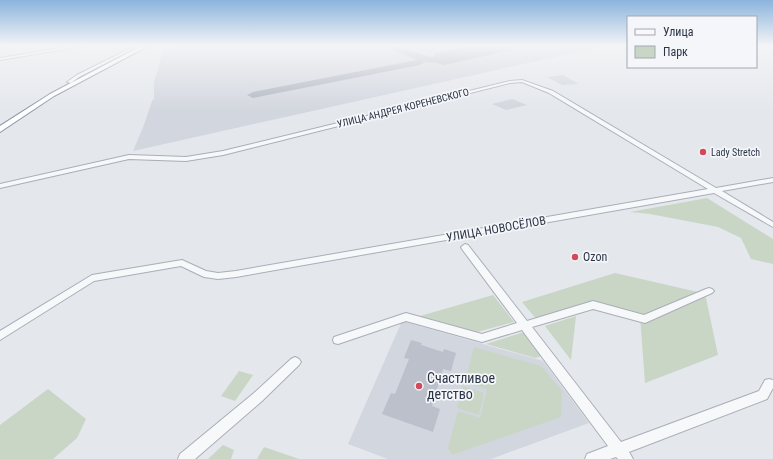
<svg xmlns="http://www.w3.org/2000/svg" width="773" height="459" font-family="'Roboto Condensed',sans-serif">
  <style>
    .built { fill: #d2d6de }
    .green { fill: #c9d6c5 }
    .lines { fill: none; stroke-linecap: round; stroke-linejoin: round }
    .taxiway { fill: #b0b6c1; fill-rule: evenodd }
    .runway { fill: #b0b6c1; fill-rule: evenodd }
    .building { fill: #bbc0ca }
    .minor-casing { stroke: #a9aeb7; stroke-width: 2 }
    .highway-casing { stroke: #8b94a3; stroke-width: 2 }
    .minor { fill: #f7f8fa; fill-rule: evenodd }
    .highway { fill: #fff; fill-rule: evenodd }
    .poi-dot { fill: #d1495b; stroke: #f4f6f9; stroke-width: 1.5 }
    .labels { text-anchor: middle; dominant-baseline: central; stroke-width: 3.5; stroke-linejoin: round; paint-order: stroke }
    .far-street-label { font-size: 10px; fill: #2b3445; stroke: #f4f6f9 }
    .far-poi-label { font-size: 10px; fill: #2b3445; stroke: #f4f6f9; text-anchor: start }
    .street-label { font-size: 12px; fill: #2b3445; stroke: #f4f6f9 }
    .poi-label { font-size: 12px; fill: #2b3445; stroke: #f4f6f9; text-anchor: start }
    .near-poi-label { font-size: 14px; fill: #2b3445; stroke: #f4f6f9; text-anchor: start }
  </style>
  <rect width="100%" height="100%" fill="#e4e7ec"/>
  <path class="built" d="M179 46H604L133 151 144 125 152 101 154 99V82L163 51Z
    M563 75 579 84 562 85 547 77Z
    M512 99 527 105 506 110 492 104Z
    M402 321 543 361 589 423 491 459H388L348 444Z"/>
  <path class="green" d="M707 198 773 239V264L751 259 741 238 718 227 650 214 630 212Z
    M615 273 698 292 706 298 718 355 645 383 640 316 591 303 537 320 522 302Z
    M493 295 514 322 477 332 420 316Z
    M576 316 571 360 545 326Z
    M524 332 542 356 535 358 486 344Z
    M474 347 541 366 562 391 561 417 452 455 448 448 458 411 480 418 487 389 465 382Z
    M239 371 253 375 235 401 221 396Z
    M463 386 484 393 479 415 457 408Z
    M48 389 86 419 77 438 53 459H0V425Z
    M223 445 234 450 231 459H208Z
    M264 447 299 459H257Z"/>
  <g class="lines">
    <path class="taxiway" d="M383 46H396L431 57 444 55 448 58C443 63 432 63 425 62L420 65 253 98 247 95 253 92 417 60Z"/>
    <path class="runway" d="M470 46H514L511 50 444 65 436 63 433 58 436 53Z"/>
  </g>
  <path class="building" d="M411 340 422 343 421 345 443 352 444 349 456 353 451 371 443 369 432 406 440 409 433 432 382 414 391 393 395 394 409 359 404 358Z"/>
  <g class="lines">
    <defs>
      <path id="minor" d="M0 46H4L0 48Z
        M73 46H83L0 60V58Z
        M135 46H139L79 77 71 83 67 82 77 75Z
        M522 80 553 91 716 188 773 178V182L722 191 773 222V227L714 193 236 277 218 279 204 277 181 266 94 281 0 340V331L92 275 182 260 206 271 218 273 236 271 708 189 549 93 522 82 510 83 223 155 186 161 129 159 0 188V184L129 155 186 157 223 151 510 81Z
        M465 244 468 245 527 321 593 301 644 315 706 289 709 288 712 289 714 291 712 293 645 323 593 309 532 327 621 442 759 391 765 380 769 379 773 380V388L767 399 629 452 633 459H618L616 457 610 459H585L587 454 608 446 522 330 482 342 406 321 338 344 334 343 333 340 334 337 406 313 482 334 517 323 462 249 461 247Z
        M295 357 299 359 301 362 299 365 262 401 195 459H178L180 454 254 393 291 359Z"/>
      <path id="highway" d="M141 46H148L54 96 0 132V126L50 94Z"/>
    </defs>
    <use href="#minor" class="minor-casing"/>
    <use href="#highway" class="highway-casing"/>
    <use href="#minor" class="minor"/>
    <use href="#highway" class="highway"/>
  </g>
  <linearGradient id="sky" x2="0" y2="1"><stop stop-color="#8bb4dd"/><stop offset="0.41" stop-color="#f3f4f6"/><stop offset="1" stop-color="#f3f4f6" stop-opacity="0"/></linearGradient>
  <rect width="773" height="111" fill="url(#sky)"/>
  <g class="poi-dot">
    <circle cx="703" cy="152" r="4"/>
    <circle cx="575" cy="257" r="4"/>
    <circle cx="419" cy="386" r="4"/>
  </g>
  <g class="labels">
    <g class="far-street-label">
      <text transform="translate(403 108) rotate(-14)">УЛИЦА АНДРЕЯ КОРЕНЕВСКОГО</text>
    </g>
    <g class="far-poi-label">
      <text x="711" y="152">Lady Stretch</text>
    </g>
    <g class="street-label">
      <text transform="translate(496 229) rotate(-10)">УЛИЦА НОВОСЁЛОВ</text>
    </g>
    <g class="poi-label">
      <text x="583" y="257">Ozon</text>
    </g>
    <g class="near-poi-label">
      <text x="427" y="378">Счастливое<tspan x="427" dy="16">детство</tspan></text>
    </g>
  </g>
  <rect x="627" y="16" width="130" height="52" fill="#f4f6f9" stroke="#a4a8b1"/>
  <rect x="635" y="29" width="20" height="6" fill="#f7f8fa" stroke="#a4a8b1"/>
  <text x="663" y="36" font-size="12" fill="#2b3445">Улица</text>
  <rect x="635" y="46" width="20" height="12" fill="#c9d6c5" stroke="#a4a8b1"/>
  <text x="663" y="56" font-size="12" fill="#2b3445">Парк</text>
</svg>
